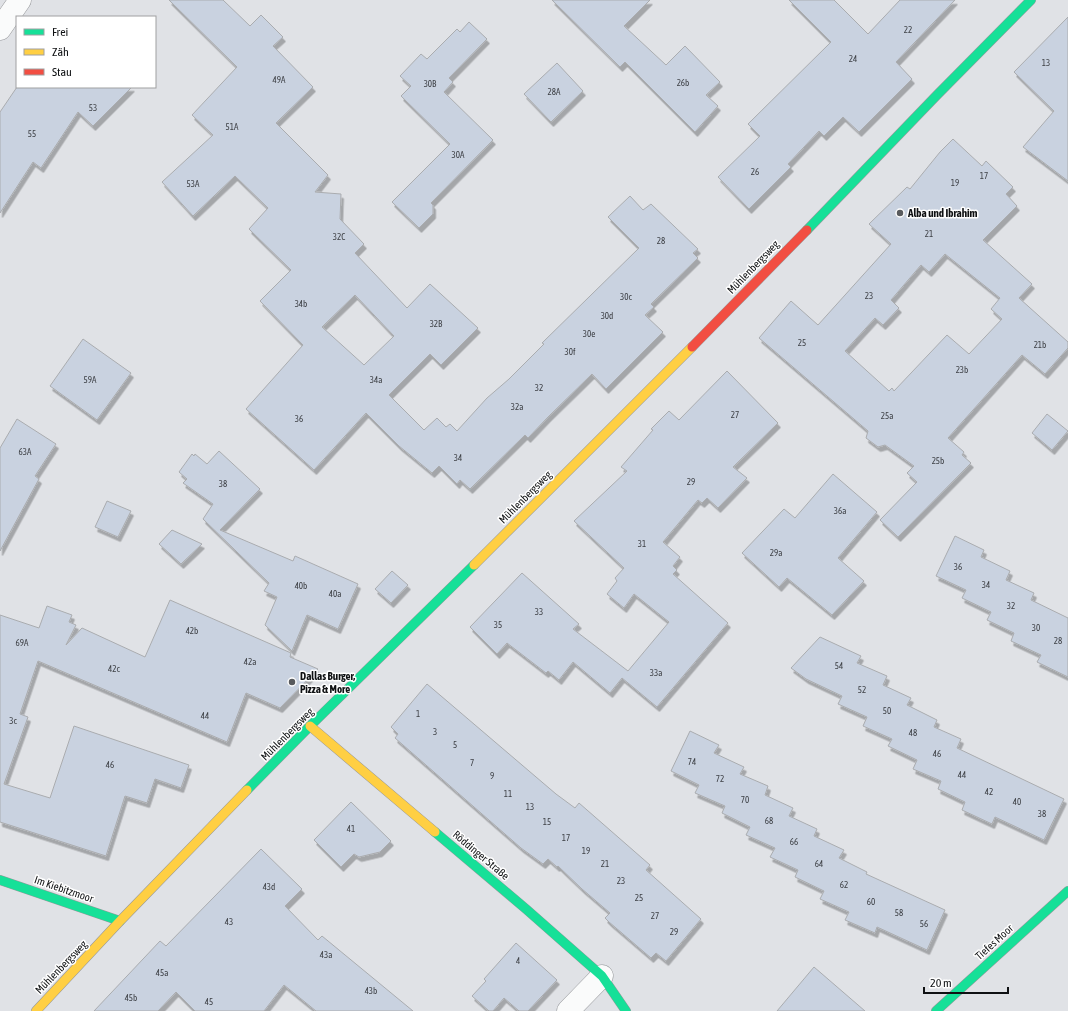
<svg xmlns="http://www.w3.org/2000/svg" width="1068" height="1011" font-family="'Asap Condensed',sans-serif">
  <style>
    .building { fill: #c9d2e0; stroke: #aaacaf; fill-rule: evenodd; filter: url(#shadow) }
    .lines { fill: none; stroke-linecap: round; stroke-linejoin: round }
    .street-casing { stroke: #96989b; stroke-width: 23 }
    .fast-casing { stroke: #96989b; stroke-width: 10 }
    .slow-casing { stroke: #96989b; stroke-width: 10 }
    .jam-casing { stroke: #96989b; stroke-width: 10 }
    .street { stroke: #fafbfb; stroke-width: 22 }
    .fast { stroke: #16e098; stroke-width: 9 }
    .slow { stroke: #ffcf43; stroke-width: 9 }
    .jam { stroke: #f24e42; stroke-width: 9 }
    .poi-dot { fill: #585a5d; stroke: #fff; stroke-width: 1.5 }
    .labels { text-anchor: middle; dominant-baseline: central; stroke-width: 3; stroke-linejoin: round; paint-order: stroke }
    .number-label { font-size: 9px; fill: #3e4146 }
    .poi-label { font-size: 11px; font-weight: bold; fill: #0f1113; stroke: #fff; text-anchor: start }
    .street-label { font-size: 11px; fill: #0f1113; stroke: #fff }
  </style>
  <defs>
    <filter id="shadow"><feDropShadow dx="2.5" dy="4.5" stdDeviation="0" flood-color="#0004"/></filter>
  </defs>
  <rect width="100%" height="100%" fill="#e0e2e6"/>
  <path class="building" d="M169 0H223L250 26 261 15 283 37 273 46 313 87 276 123 328 175 315 192 341 194 340 219 364 244 355 253 407 308 430 284 478 328 441 365 430 354 389 395 424 430 437 418 446 427 450 424 457 431 487 398 509 379 544 344 542 343 639 248 608 217 630 196 643 210 651 204 698 249 693 253 698 258 651 304 654 307 645 315 663 332 606 389 592 374 548 417 528 438 525 435 470 489 460 480 457 484 439 466 432 473 399 446 366 413 314 470 246 409 303 345 260 301 291 270 249 229 268 208 235 176 193 216 162 182 213 135 192 115 237 67ZM355 295 394 336 364 365 322 327Z
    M552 0H650L624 26 666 65 685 46 720 82 706 95 718 106 695 132 625 62 620 67Z
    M789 0H834L868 34 900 0H955L896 62 912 79 859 132 843 117 824 136 819 131 788 164 791 167 749 209 718 177 760 136 748 124 831 42Z
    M1068 17V181L1023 147 1054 111 1014 72Z
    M469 22 487 39 449 78 453 82 444 92 493 140 431 203 433 205V214L419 228 392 202 450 144 401 96 411 86 400 76 421 54 427 59 457 29 460 32Z
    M557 63 583 91 551 122 524 94Z
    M17 87H132L93 126 78 112 41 168 33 162 0 213V112Z
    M953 139 982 166 986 161 1013 187 1006 194 1017 206 983 240 1032 284 1019 298 1068 342V348L1045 374 1022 355 948 438 964 452 962 455 971 463 898 537 880 520 917 482 907 473 914 466 885 445 878 447 866 438 868 431 759 338 791 301 818 325 891 244 869 224 907 187 910 189 940 152ZM945 254 1000 298 991 309 1002 319 969 354 947 335 894 391 892 388 889 391 845 351 875 318 883 325 899 308 891 300 921 265 929 272Z
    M83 339 131 373 97 420 50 386Z
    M727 371 778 423 733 467 747 478 718 508 707 498 702 503 698 500 663 542 680 557 673 566 677 570 673 574 728 623 657 707 622 678 610 693 573 662 559 680 548 671 546 673 507 643 497 654 470 627 522 573 579 624 573 629 628 671 669 622 634 594 624 608 607 594 617 581 615 578 624 568 574 521 627 471 621 467 653 430 651 429 669 411 679 420Z
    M1047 414 1068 431 1052 450 1032 433Z
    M17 419 56 444 35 476 39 479 0 551V448Z
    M219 451 260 489 220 530 293 561 295 556 358 584 338 629 307 615 292 651 265 625 277 597 264 591 269 583 203 519 213 504 183 483 187 479 179 472 192 454 194 456 195 454 207 464Z
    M833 474 877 512 838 558 864 581 832 615 787 578 779 587 742 553 784 509 795 518Z
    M107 501 131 511 118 537 95 527Z
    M172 530 202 544 181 564 159 544Z
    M955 536 984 550 981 557 1010 571 1006 580 1034 593 1031 600 1068 618V677L1037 662 1041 655 1011 641 1014 633 987 620 991 612 962 598 966 590 936 576Z
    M392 571 408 585 391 603 375 589Z
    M170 600 291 653 290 657 318 669 280 708 246 693 227 742 38 661 20 714 28 717 4 784 50 798 74 726 189 765 181 788 155 779 147 803 125 796 106 856 0 822V615L39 628 47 606 72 615 69 622 76 625 66 645 82 628 145 657Z
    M820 637 861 656 857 663 887 676 883 685 911 698 907 705 937 720 934 727 961 739 957 748 1064 799 1044 840 995 817 992 824 962 810 965 802 938 789 941 781 913 769 917 760 888 746 892 739 863 726 867 717 838 704 842 696 806 679 791 668Z
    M427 684 556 794 575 808 579 803 650 865 646 870 701 919 666 961 656 953 651 958 609 922 605 918 610 913 582 889 558 866 557 867 548 859 543 864 521 848 395 738 398 734 391 727Z
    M690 731 719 745 714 753 744 767 740 774 768 786 765 795 793 808 789 816 817 829 814 836 844 850 839 858 867 872 866 874 945 910 927 950 877 927 875 933 845 920 849 912 820 899 824 891 795 877 798 870 770 857 775 848 746 835 750 827 722 813 725 806 695 793 699 785 671 771Z
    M351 802 391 841 380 852 359 857 354 854 341 867 314 840Z
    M261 849 302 889 285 906 318 940 322 936 413 1011H316L284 985 264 1011H195L176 992 158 1011H94L160 941 166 946Z
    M516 943 557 980 528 1011H519L504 998 493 1011H489L472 996 486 981 484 979Z
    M814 967 865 1011H777Z"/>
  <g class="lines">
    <defs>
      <path id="street" d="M0 29 20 0
        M568 1011 602 976"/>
      <path id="fast" d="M807 230 937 95 1031 0
        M247 790 310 726 474 565
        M435 832 526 909 602 976 626 1011
        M0 880 120 921
        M936 1011 1068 891"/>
      <path id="slow" d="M474 565 692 347
        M310 726 435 832
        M36 1011 120 921 247 790"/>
      <path id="jam" d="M692 347 807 230"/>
    </defs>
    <use href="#street" class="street-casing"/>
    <use href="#fast" class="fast-casing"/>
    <use href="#slow" class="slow-casing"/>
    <use href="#jam" class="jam-casing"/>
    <use href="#street" class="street"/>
    <use href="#fast" class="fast"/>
    <use href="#slow" class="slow"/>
    <use href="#jam" class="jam"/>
  </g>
  <g class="poi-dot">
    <circle cx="900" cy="213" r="4"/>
    <circle cx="292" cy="682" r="4"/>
  </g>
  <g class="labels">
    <g class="number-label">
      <text x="908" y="30">22</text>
      <text x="853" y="59">24</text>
      <text x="1046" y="63">13</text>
      <text x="279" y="80">49A</text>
      <text x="683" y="83">26b</text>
      <text x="430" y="84">30B</text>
      <text x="554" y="92">28A</text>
      <text x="93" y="108">53</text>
      <text x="232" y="127">51A</text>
      <text x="32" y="134">55</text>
      <text x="458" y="155">30A</text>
      <text x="755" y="172">26</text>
      <text x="984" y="176">17</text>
      <text x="955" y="183">19</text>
      <text x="193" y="184">53A</text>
      <text x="929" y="234">21</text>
      <text x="339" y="237">32C</text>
      <text x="661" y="241">28</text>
      <text x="869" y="296">23</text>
      <text x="626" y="297">30c</text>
      <text x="301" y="304">34b</text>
      <text x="607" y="316">30d</text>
      <text x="436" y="324">32B</text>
      <text x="589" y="334">30e</text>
      <text x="802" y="343">25</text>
      <text x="1040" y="345">21b</text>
      <text x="570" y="352">30f</text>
      <text x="962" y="370">23b</text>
      <text x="90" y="380">59A</text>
      <text x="376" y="380">34a</text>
      <text x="539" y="388">32</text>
      <text x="517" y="407">32a</text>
      <text x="735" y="415">27</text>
      <text x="887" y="416">25a</text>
      <text x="299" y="419">36</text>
      <text x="25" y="452">63A</text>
      <text x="458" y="458">34</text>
      <text x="938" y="461">25b</text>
      <text x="691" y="482">29</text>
      <text x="223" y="484">38</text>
      <text x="840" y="511">36a</text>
      <text x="642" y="544">31</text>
      <text x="776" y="553">29a</text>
      <text x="958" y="567">36</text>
      <text x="986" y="585">34</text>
      <text x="301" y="586">40b</text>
      <text x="335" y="594">40a</text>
      <text x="1011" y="606">32</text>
      <text x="539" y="612">33</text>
      <text x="498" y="625">35</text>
      <text x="1036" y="628">30</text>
      <text x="192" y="631">42b</text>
      <text x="1058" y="641">28</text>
      <text x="22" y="643">69A</text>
      <text x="250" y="662">42a</text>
      <text x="839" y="666">54</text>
      <text x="114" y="669">42c</text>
      <text x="656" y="673">33a</text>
      <text x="862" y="690">52</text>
      <text x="887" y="711">50</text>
      <text x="418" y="714">1</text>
      <text x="205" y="716">44</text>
      <text x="13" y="721">3c</text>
      <text x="435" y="732">3</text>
      <text x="913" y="733">48</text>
      <text x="455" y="745">5</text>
      <text x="937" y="754">46</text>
      <text x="692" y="762">74</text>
      <text x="472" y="763">7</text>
      <text x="110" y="765">46</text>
      <text x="962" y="775">44</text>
      <text x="492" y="776">9</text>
      <text x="720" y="779">72</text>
      <text x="989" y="792">42</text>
      <text x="508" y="794">11</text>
      <text x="745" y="800">70</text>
      <text x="1017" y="802">40</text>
      <text x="530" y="807">13</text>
      <text x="1042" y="814">38</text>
      <text x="769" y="821">68</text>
      <text x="547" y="822">15</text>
      <text x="351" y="829">41</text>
      <text x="566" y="838">17</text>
      <text x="794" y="842">66</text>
      <text x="586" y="851">19</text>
      <text x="605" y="864">21</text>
      <text x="819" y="864">64</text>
      <text x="621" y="881">23</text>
      <text x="844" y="885">62</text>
      <text x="269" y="887">43d</text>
      <text x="639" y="898">25</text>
      <text x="871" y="902">60</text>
      <text x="899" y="913">58</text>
      <text x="655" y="916">27</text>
      <text x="229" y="922">43</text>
      <text x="924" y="924">56</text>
      <text x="674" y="932">29</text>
      <text x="326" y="955">43a</text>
      <text x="518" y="961">4</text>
      <text x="162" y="973">45a</text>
      <text x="371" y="991">43b</text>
      <text x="131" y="998">45b</text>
      <text x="209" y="1002">45</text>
    </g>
    <g class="poi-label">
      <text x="908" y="213">Alba und Ibrahim</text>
      <text x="300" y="676">Dallas Burger,<tspan x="300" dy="13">Pizza &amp; More</tspan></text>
    </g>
    <g class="street-label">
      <text transform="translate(753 267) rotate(-46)">Mühlenbergsweg</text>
      <text transform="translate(525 497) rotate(-45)">Mühlenbergsweg</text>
      <text transform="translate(287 734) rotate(-45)">Mühlenbergsweg</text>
      <text transform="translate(481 855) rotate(40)">Röddinger Straße</text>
      <text transform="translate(64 889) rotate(19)">Im Kiebitzmoor</text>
      <text transform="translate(994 942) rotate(-42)">Tiefes Moor</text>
      <text transform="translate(61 967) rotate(-46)">Mühlenbergsweg</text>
    </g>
  </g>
  <rect x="16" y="16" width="140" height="72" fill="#ffffff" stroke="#9fa0a1"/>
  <rect x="24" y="29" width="20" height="6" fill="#16e098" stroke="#9fa0a1"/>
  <text x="52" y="36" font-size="12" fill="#0f1113">Frei</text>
  <rect x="24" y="49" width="20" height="6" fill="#ffcf43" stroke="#9fa0a1"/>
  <text x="52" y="56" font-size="12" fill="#0f1113">Zäh</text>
  <rect x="24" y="69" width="20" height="6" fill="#f24e42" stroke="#9fa0a1"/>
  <text x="52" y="76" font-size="12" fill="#0f1113">Stau</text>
  <path d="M924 987v6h84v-6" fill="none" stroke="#0f1113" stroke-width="2"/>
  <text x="930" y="987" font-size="12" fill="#0f1113" stroke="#ffffff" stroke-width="3" paint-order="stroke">20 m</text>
</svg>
